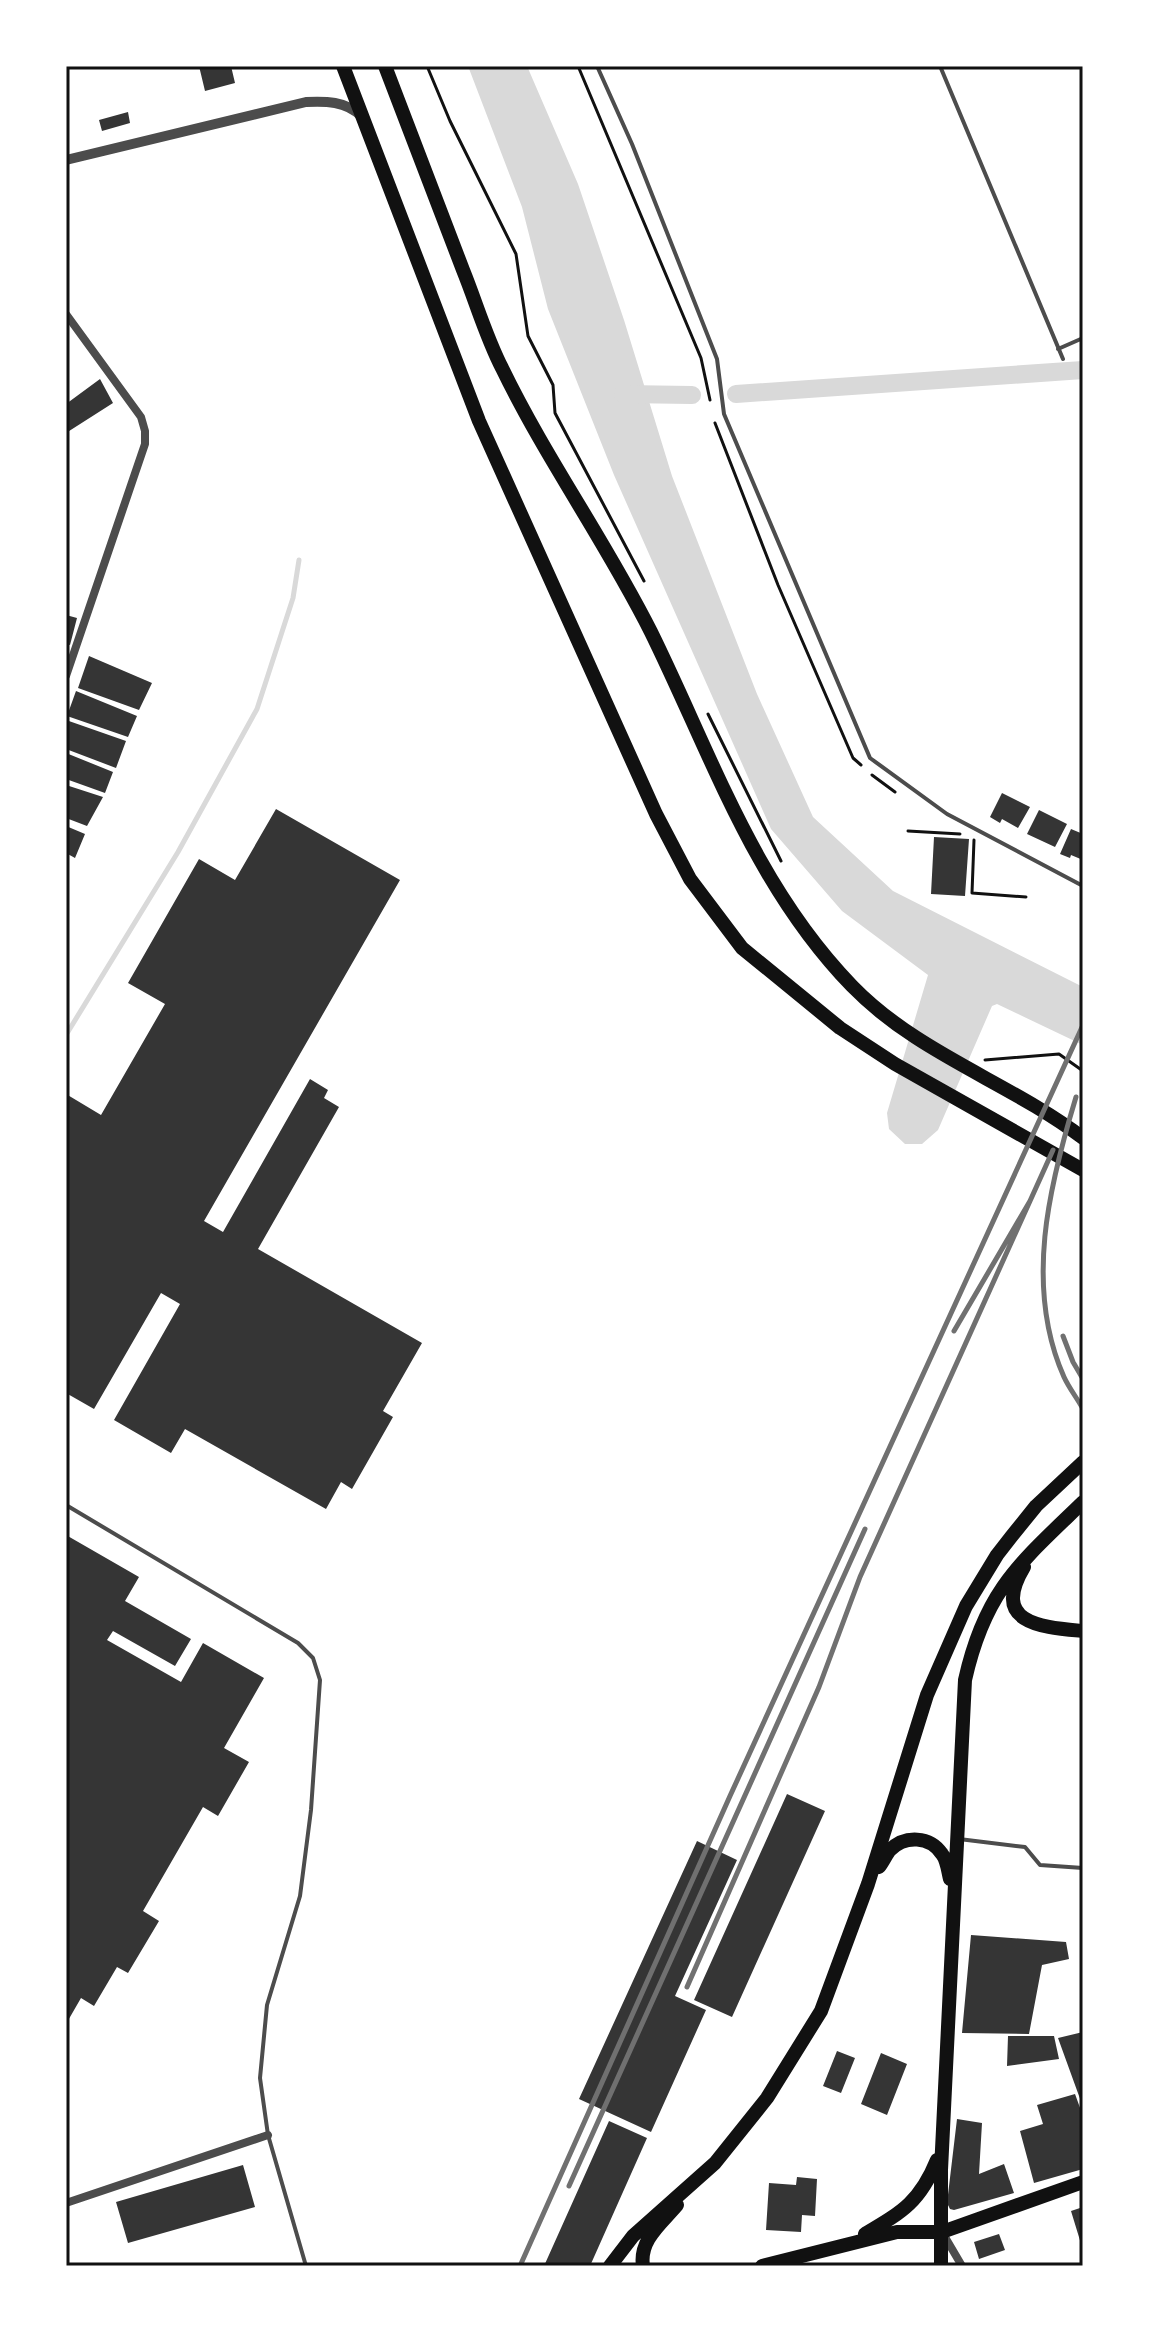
<svg xmlns="http://www.w3.org/2000/svg" width="1149" height="2332" font-family="'Fira Sans Condensed',sans-serif">
  <style>
    .water { fill: #d9d9d9 }
    .lines { fill: none; stroke-linecap: round; stroke-linejoin: round }
    .stream { stroke: #d9d9d9; stroke-width: 5 }
    .canal { stroke: #d9d9d9; stroke-width: 18 }
    .building { fill: #353535 }
    .path { stroke: #111; stroke-width: 3 }
    .service { stroke: #4c4c4c; stroke-width: 4 }
    .minor { stroke: #4c4c4c; stroke-width: 8 }
    .tertiary { stroke: #4c4c4c; stroke-width: 10 }
    .primary { stroke: #111; stroke-width: 14 }
    .trunk { stroke: #111; stroke-width: 14 }
    .rail { stroke: #707070; stroke-width: 5 }
    .neatline { fill: none; stroke: #111; stroke-width: 3 }
  </style>
  <rect width="100%" height="100%" fill="#fff"/>
  <path class="water" d="M468 66H527L578 184 624 320 672 476 757 694 813 817 893 891 1083 987V1045L997 1004 992 1006 938 1130 922 1144H905L889 1129 887 1113 928 975 842 911 771 829 614 475 548 309 522 207Z"/>
  <g class="lines">
    <path class="stream" d="M66 1035 178 852 257 709 293 598 299 560"/>
    <path class="canal" d="M623 394 692 395
      M736 394 1083 370"/>
  </g>
  <path class="building" d="M199 66H231L235 83 205 91Z
    M128 112 130 123 102 131 99 120Z
    M100 379 113 403 66 433V404Z
    M66 615 77 618 70 645 66 644Z
    M89 656 152 683 139 710 78 688Z
    M76 691 137 716 128 737 67 716Z
    M66 720 126 741 116 768 66 749Z
    M66 753 113 772 105 793 66 779Z
    M66 785 103 797 87 826 66 818Z
    M1002 793 1030 807 1018 828 1002 819 1000 823 990 817Z
    M276 809 400 880 204 1221 223 1232 310 1079 328 1090 324 1098 339 1107 258 1249 422 1343 383 1411 393 1417 352 1489 341 1482 326 1509 185 1429 171 1453 114 1420 180 1304 161 1293 94 1409 66 1393V1094L101 1115 165 1004 128 983 199 859 235 880Z
    M1039 810 1067 824 1055 847 1027 834Z
    M66 826 85 834 75 858 66 853Z
    M1071 829 1083 834V860L1071 855 1070 858 1060 854Z
    M934 837 969 839 965 896 931 894Z
    M66 1535 139 1577 125 1601 191 1639 175 1666 113 1631 107 1640 181 1682 203 1643 264 1678 224 1748 249 1762 218 1816 203 1807 143 1911 159 1921 128 1973 117 1967 94 2006 81 1998 66 2024Z
    M787 1794 825 1811 732 2017 694 2000Z
    M697 1841 737 1860 675 1996 706 2010 651 2132 579 2099Z
    M971 1935 1066 1942 1069 1959 1042 1965 1029 2034 962 2033Z
    M1083 2032V2107L1058 2038Z
    M1008 2036H1054L1059 2059 1007 2066Z
    M837 2051 855 2058 841 2093 823 2086Z
    M881 2053 907 2064 887 2115 861 2104Z
    M1075 2094 1083 2116V2169L1034 2183 1020 2131 1043 2124 1037 2105Z
    M957 2119 982 2123 979 2174 1004 2164 1014 2193 954 2210 950 2209 947 2203Z
    M609 2121 647 2138 590 2266H544Z
    M243 2165 255 2207 128 2243 116 2202Z
    M797 2177 817 2179 815 2216 802 2215 801 2232 766 2230 769 2183 796 2185Z
    M1083 2207V2246L1082 2247 1071 2211Z
    M999 2234 1005 2250 979 2259 974 2242Z"/>
  <g class="lines">
    <path class="path" d="M427 66 450 121 516 254 528 336 553 385 555 413 644 581
      M578 66 701 358 710 400
      M715 423 778 585 853 758 861 765
      M708 714 781 861
      M872 775 895 792
      M908 831 960 834
      M974 840 972 893 1026 897
      M985 1060 1059 1054 1083 1071"/>
    <path class="service" d="M597 66 632 144 717 359 724 414 870 758 947 814 1083 886
      M940 66 1063 359
      M1058 349 1083 338
      M66 1505 298 1643 313 1658 320 1680 311 1810 300 1896 267 2005 260 2078 268 2135 306 2266
      M959 1839 1025 1847 1040 1865 1083 1868"/>
    <path class="minor" d="M66 314 141 417 145 431V444L66 676
      M66 2203 268 2135
      M942 2232 962 2266"/>
    <path class="tertiary" d="M66 160 306 102C325 101 346 101 361 116"/>
    <path class="primary" d="M1024 1567C990 1624 1042 1627 1083 1631
      M879 1867C883 1862 886 1855 890 1850 905 1835 930 1836 942 1854 947 1860 948 1871 950 1879
      M865 2234C902 2212 920 2202 937 2160
      M610 2266 633 2236 715 2163 767 2098 821 2011 868 1884 927 1695 966 1606 997 1555 1011 1537 1036 1506 1083 1462
      M643 2266C639 2240 661 2224 677 2205
      M762 2266 897 2232H942L1083 2182
      M941 2266V2170L965 1680C985 1590 1020 1563 1083 1502"/>
    <path class="trunk" d="M343 66 479 421 656 814 690 879 742 948 840 1028 895 1064 1083 1170
      M385 66C411 134 437 202 463 270 476 302 486 337 502 368 546 459 606 542 651 632 712 756 754 885 852 986 918 1054 1009 1082 1083 1138"/>
    <path class="rail" d="M1076 1097C1049 1186 1024 1287 1064 1377 1069 1388 1077 1398 1083 1409
      M1030 1201 1053 1150
      M1063 1336 1073 1362 1083 1379
      M687 1987 819 1687 860 1577 1030 1201 954 1331
      M569 2186 865 1529
      M520 2266 730 1796 1083 1025"/>
  </g>
  <rect width="1149" height="2332" fill="none" stroke="#ffffff" stroke-width="136"/>
  <rect x="68" y="68" width="1013" height="2196" class="neatline"/>
</svg>
